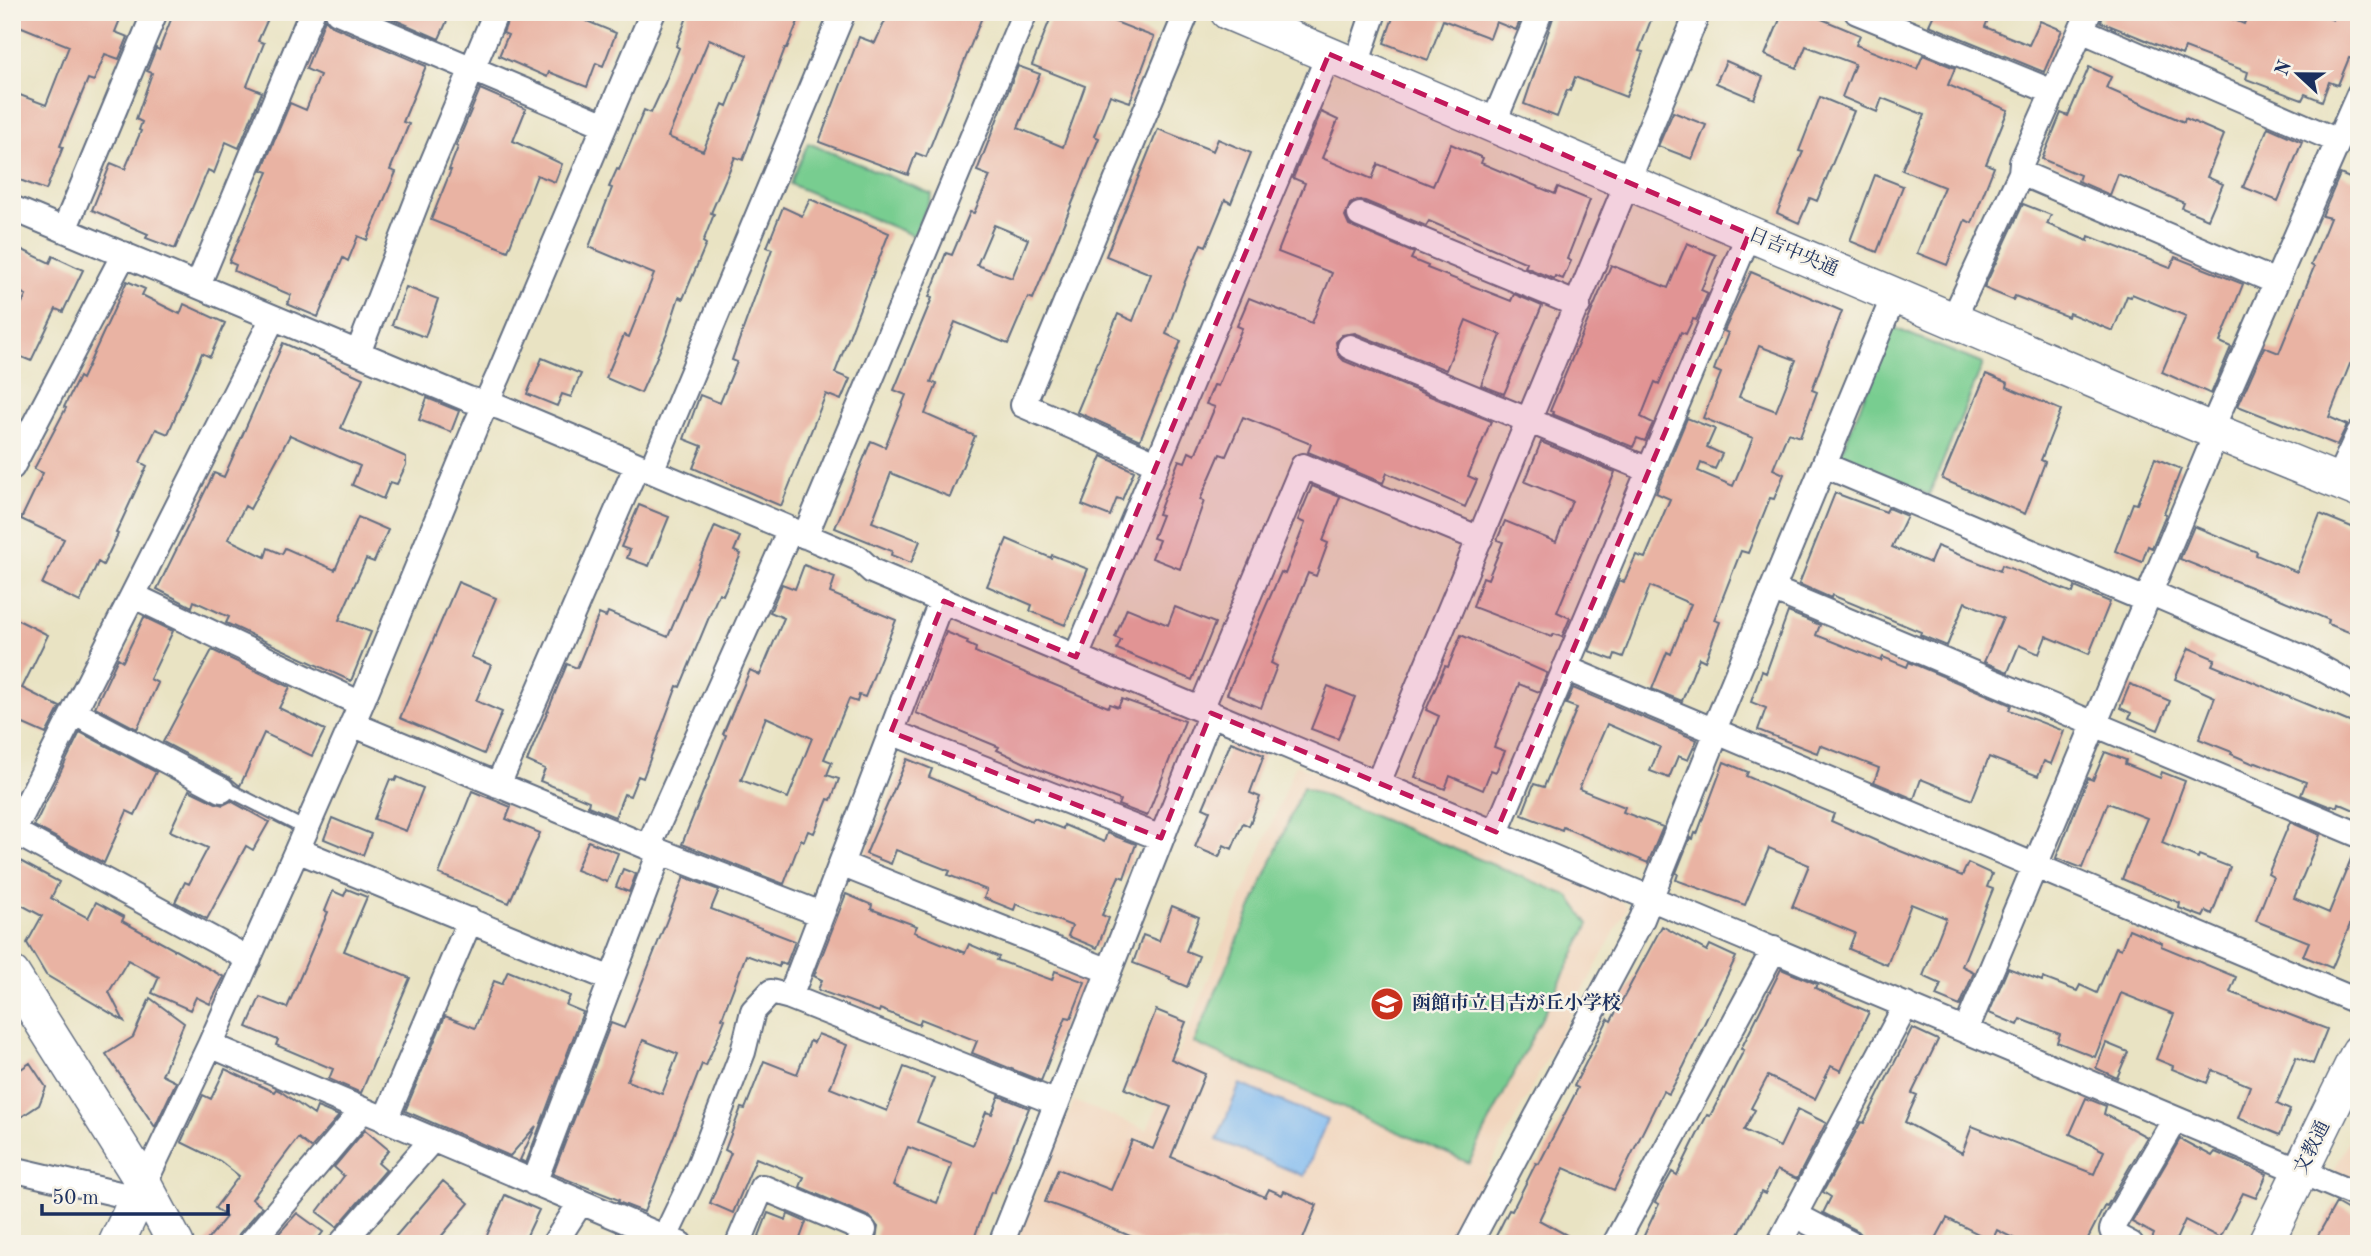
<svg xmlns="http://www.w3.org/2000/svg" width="2371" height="1256" font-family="'Old Standard TT','Noto Serif JP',serif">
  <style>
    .built { fill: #f1d5bd }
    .green { fill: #78cd90; stroke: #4a7e77; stroke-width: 2 }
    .water { fill: #7fb9f0; stroke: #4d74a7; stroke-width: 2 }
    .building { fill: #e9b3a3; fill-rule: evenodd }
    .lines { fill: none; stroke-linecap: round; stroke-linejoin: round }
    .lane-casing { stroke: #636e81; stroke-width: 16 }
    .street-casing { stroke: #636e81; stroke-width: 28 }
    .secondary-casing { stroke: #636e81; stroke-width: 38 }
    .lane { stroke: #fff; stroke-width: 12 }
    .street { stroke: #fff; stroke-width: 24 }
    .secondary { stroke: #fff; stroke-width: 35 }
    .marked { fill: #c2185b; fill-opacity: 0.2; stroke: #c2185b; stroke-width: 5; stroke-dasharray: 14 9; stroke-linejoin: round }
    .labels { text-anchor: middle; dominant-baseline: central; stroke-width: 5; stroke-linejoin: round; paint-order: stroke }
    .street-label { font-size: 19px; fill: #1b2f5e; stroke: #f7f3e8 }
    .poi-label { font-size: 19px; font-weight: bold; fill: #1b2f5e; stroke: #f7f3e8; text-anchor: start }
  </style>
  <rect width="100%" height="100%" fill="#f7f3e8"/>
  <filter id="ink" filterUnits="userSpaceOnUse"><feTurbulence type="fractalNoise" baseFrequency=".0143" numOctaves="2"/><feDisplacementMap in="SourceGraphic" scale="14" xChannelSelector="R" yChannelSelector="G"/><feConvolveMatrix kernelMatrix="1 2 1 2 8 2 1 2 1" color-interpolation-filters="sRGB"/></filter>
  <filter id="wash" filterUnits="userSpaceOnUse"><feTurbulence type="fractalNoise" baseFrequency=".00686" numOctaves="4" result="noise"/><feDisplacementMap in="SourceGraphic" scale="28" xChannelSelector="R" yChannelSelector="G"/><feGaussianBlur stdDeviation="1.57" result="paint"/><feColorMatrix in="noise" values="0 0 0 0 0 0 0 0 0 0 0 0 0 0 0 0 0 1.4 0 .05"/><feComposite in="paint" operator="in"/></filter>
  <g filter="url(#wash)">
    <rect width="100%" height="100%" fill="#e9e3c3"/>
    <path class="built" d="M1296 764 1622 901 1627 908 1449 1244H1015L1074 1101 1147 1130Z
      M2359 1119V1181L2334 1171Z"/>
    <path class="green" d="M808 143 932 194 914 236 790 184Z
      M1892 327 1983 364 1929 495 1846 460 1841 454Z
      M1303 787 1569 896 1589 924 1469 1163 1194 1043Z"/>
    <path class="water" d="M1240 1084 1327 1120 1304 1176 1217 1140Z"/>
    <g id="blocks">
      <path class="building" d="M12 12H123L115 32 128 37 119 59 105 54 94 81 88 79 60 146 63 147 46 190 12 177V92L46 105 69 46 12 23Z
        M174 12H271L258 41 264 43 247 86 262 92 239 148 226 142 214 173 208 170 175 249 146 238 148 234 92 210 111 163 125 169 141 131 139 130 142 122 136 119 152 73 147 71 156 48 159 50Z
        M377 12H451L439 39Z
        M511 12H565L616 33 603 66 596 63 587 87 549 72 547 77 499 56 508 35 503 33Z
        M689 12H802L787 48H785L743 160 735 157 711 213 714 214 703 242 706 244 683 299 679 297 667 334 641 393 606 378 624 335 629 337 654 274 589 247 612 188 609 187 617 169 619 170 644 110 651 113 665 83 679 48 676 46ZM709 39 747 55 727 106 723 104 703 151 668 137Z
        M889 12H984L926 157 916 153 908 175 819 142 859 37 875 43Z
        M1053 12H1080L1107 22 1108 19 1154 37 1130 102 1110 95 1094 136 1099 138 1053 250 1033 299 1028 297 1008 344 955 322 931 382 937 384 925 414 975 436 950 497 891 473 872 522 920 541 911 563 891 555 892 551 835 528 871 441 885 447 906 395 894 390 932 298 929 297 946 253 952 255 970 212 974 213 990 176 977 171 1018 66 1040 74 1018 128 1063 147 1085 86 1032 65ZM994 225 1028 239 1012 278 977 265Z
        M1395 12H1524L1516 30 1496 22 1490 38 1443 20 1428 60 1384 43Z
        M1555 12H1654L1639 51 1643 52 1626 97 1575 77 1570 91 1567 90 1557 117 1524 104Z
        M1783 12H1805L1860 35 1856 45 1917 69 1923 55 1955 68 1948 85 2008 110 1986 164 1994 167 1972 223 1965 220 1947 265 1917 253 1944 187 1902 170 1925 115 1882 98 1877 112 1842 97 1855 64 1806 46 1797 68 1765 55Z
        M1935 12H1991L1985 27 2029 45 2040 21 2062 30 2044 72 1929 25Z
        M2104 12H2215L2244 24 2249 12H2315L2333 20 2336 12 2359 21V45L2353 59 2349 58 2338 85 2329 82 2322 101 2305 94 2302 100 2246 79 2248 72 2185 48 2182 55 2101 22Z
        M325 19 332 26 426 66 403 122 409 124 390 170 396 172 367 240 358 236 348 261 343 258 318 317 287 304 291 295 234 271 236 265 229 262 268 172 262 170 290 103 306 110 320 75 306 69Z
        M1726 61 1763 77 1754 99 1716 83Z
        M2089 67 2111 77 2106 88 2184 122 2185 118 2224 135 2207 177 2223 184 2208 219 2182 208 2184 203 2118 174 2110 195 2078 181 2080 175 2042 159 2061 113 2068 116Z
        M480 89 526 109 513 141 562 164 555 182 537 175 508 251 431 220 451 170H449L458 147 456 146Z
        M1820 97 1854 111 1817 201 1810 198 1799 223 1777 213 1803 152 1799 151Z
        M1321 112 1338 120 1322 158 1372 179 1378 164 1433 186 1451 144 1483 158 1481 163 1555 194 1558 187 1590 200 1567 259 1571 261 1563 279 1555 276 1554 279 1525 267 1527 263 1429 221 1426 226 1365 201 1357 200 1350 204 1345 216 1349 225 1414 253 1411 259 1428 266 1427 268 1511 301 1514 294 1542 306 1504 394 1481 385 1501 335 1466 320 1446 370 1355 333 1342 335 1336 342 1338 355 1344 361 1491 421 1468 476 1477 480 1465 507 1387 473 1383 483 1308 452 1311 444 1243 417 1226 456 1220 454 1200 500 1204 501 1180 569 1152 558 1159 540 1153 538 1162 515 1158 514 1179 460 1185 462 1189 452 1195 455 1215 407 1206 404 1214 385 1218 386 1242 328 1237 326 1249 298 1312 323 1332 273 1278 252 1305 183 1293 178Z
        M1673 112 1706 125 1692 159 1658 146Z
        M2268 127 2302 142 2278 201 2243 187Z
        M1158 129 1213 151 1218 139 1251 153 1231 203 1225 200 1206 246 1201 244 1183 286 1166 334 1181 341 1140 440 1077 412 1118 314 1133 321 1151 274 1106 256Z
        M2340 174 2359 182V367L2350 364 2329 417 2347 425 2337 445 2238 406 2264 347 2279 353 2314 267 2311 265 2330 218 2322 216Z
        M1875 175 1903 186 1877 252 1850 241Z
        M810 199 889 233 835 373 850 379 841 400 826 394 781 506 693 468 702 446 684 439 700 395 720 403 737 362 732 360 772 249 767 247 783 207 802 216Z
        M2023 204 2051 215 2047 224 2088 241 2089 236 2170 268 2175 257 2243 284 2220 342 2231 347 2211 394 2162 372 2186 316 2132 294 2131 297 2127 296 2113 331 2069 313 2068 317 2015 296 2013 300 1984 288Z
        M1687 243 1716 255 1701 290 1708 293 1696 320 1693 319 1686 334 1681 332 1659 384 1655 382 1641 417 1653 423 1645 441 1637 438 1633 447 1552 414 1553 412 1550 411 1611 265 1668 288Z
        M12 245 50 263 53 256 83 270 63 312 56 309 31 361 12 353V323L26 295 12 288Z
        M1751 272 1842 311 1812 390 1817 392 1800 437 1788 433 1773 469 1784 474 1774 499 1770 498 1748 553 1741 551 1714 620 1720 622 1705 661 1699 658 1682 701 1652 689 1667 652 1671 654 1691 604 1650 586 1623 657 1615 654 1613 660 1589 651 1619 580 1624 582 1636 555 1645 558 1670 499 1656 493 1687 418 1715 429 1707 447 1722 454 1715 469 1701 463 1698 471 1733 486 1753 438 1703 418 1721 373 1714 370 1728 333 1724 331ZM1759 346 1796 360 1776 411 1739 397Z
        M127 281 145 289 142 295 180 314 184 304 225 323 210 357 202 353 168 434 156 429 140 462 147 466 116 533 118 534 103 565 98 562 80 602 42 584 64 539 21 519 43 473 34 469 66 408 64 407 79 377 82 379Z
        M406 287 438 299 425 337 392 325Z
        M283 343 363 378 341 428 406 457V465L397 484 390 482 383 499 352 485 360 466 290 435 250 509 245 506 228 539 265 557 268 548 282 554 285 548 335 570 358 517 388 530 374 562 366 559 339 620 371 632 351 681 226 623 229 617 194 601 192 607 157 589 214 473 224 477Z
        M542 358 581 374 571 397 562 394 557 406 527 394Z
        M1986 374 2008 383 2007 387 2061 410 2041 460 2045 462 2025 514 1942 479Z
        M427 398 459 411 451 432 419 420Z
        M1541 442 1615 472 1557 612 1570 618 1562 637 1554 634 1552 637 1473 607 1483 577 1488 579 1503 542 1497 540 1505 521 1556 542 1572 501 1525 482Z
        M1102 456 1134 471 1122 500 1117 498 1110 516 1082 505Z
        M2155 458 2181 469 2164 513 2166 514 2152 548 2148 546 2142 562 2115 551 2133 503 2137 504Z
        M1312 486 1340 497 1323 541 1328 543 1316 576 1308 573 1271 663 1277 666 1261 708 1227 694 1281 572 1285 574 1305 523 1298 520Z
        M1835 493 1886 512 1888 508 1907 516 1892 547 1930 563 1937 546 2000 571 2002 565 2073 593 2075 587 2110 602 2089 654 2046 636 2039 654 2019 645 2008 672 1984 662 2003 618 1965 602 1947 646 1920 635 1921 632 1832 595 1831 598 1799 584Z
        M639 505 669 517 649 566 627 558 630 550 621 547Z
        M2320 514 2359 530V636L2328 624 2329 620 2278 598 2180 559 2194 526 2257 552 2256 555 2297 572Z
        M715 526 740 537 734 551 741 554 723 595 719 593 680 687 677 686 643 778 638 776 630 796 624 794 615 817 588 806 589 801 540 781 545 769 527 761 567 664 577 668 599 614 606 617 608 612 668 637Z
        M1007 539 1051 558 1052 555 1088 569 1065 625 1030 611 1032 605 987 586Z
        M804 565 835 577 830 593 896 620 865 697 859 695 857 702 849 699 824 759 832 762 827 775 839 779 831 800 828 799 814 833 808 831 804 841 801 839 784 884 682 844 726 735 723 734 750 670 760 675 784 618 770 612 782 584 795 589ZM766 717 812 738 788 798 741 780Z
        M458 582 496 598 471 657 491 665 476 701 502 712 484 754 400 718Z
        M1175 607 1215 623 1192 680 1117 649 1121 640 1115 637 1127 608 1168 625Z
        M1788 612 1820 625 1816 635 1881 661 1883 657 1907 667 1909 662 2011 705 2009 710 2064 731 2051 764 2044 761 2038 776 1989 757 1972 800 1921 779 1914 799 1874 782 1879 768 1820 745 1817 753 1758 730 1766 708 1751 702 1762 671 1766 673Z
        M12 617 48 635 22 688 60 707 46 734 12 719Z
        M144 617 173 631 150 679 158 683 137 729 95 707 118 658 123 661Z
        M946 632 968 641 967 644 976 648 975 652 1108 707 1110 704 1118 707 1122 699 1185 721 1147 816 1118 805 1120 800 1038 769 997 750 999 747 916 713Z
        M1461 635 1547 673 1539 692 1519 684 1494 747 1505 751 1496 772 1491 770 1483 790 1450 776 1445 789 1415 777 1439 716 1426 710 1445 666 1448 667Z
        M2189 648 2215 659 2212 665 2359 726V812L2338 803 2337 807 2332 805 2331 807 2301 795 2306 782 2256 762 2254 764 2231 754 2232 752 2199 739 2215 697 2175 679Z
        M212 650 290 687 279 708 325 730 312 756 264 733 240 786 229 777 163 742Z
        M2130 684 2170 701 2158 730 2129 718 2131 713 2120 708Z
        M1328 686 1355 697 1338 739 1311 729Z
        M1573 688 1697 740 1688 760 1678 756 1669 778 1650 771 1660 747 1607 724 1579 789 1625 807 1623 812 1663 827 1648 863 1563 827 1562 830 1522 815 1534 784 1544 787 1577 708 1566 704Z
        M80 732 156 772 135 815 127 811 104 863 34 826Z
        M1231 742 1264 755 1250 793 1260 797 1249 826 1243 823 1232 849 1224 845 1219 857 1195 847 1210 811 1203 808Z
        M2105 752 2126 760 2125 764 2160 778 2162 772 2185 781 2162 843 2198 858 2199 855 2230 867 2212 914 2206 911 2203 917 2179 908 2180 903 2122 879 2147 818 2108 803 2082 868 2056 858 2088 778 2093 780Z
        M907 759 932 769 929 777 1032 821 1034 818 1063 829 1064 825 1104 842 1107 833 1136 844 1124 878 1119 876 1102 915 1109 918 1097 948 1068 936 1072 926 1016 904 1014 910 984 898 987 890 948 875 950 871 896 850 891 864 866 854Z
        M1724 762 1748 772 1746 776 1834 814 1831 821 1888 846 1962 876 1968 863 1992 874 1987 887 1993 889 1962 966 1974 972 1960 1006 1936 996 1941 984 1923 976 1946 918 1911 904 1887 965 1849 949 1855 933 1792 907 1809 865 1769 848 1745 905 1676 880 1678 874 1676 873 1690 838 1693 839 1695 833 1697 834Z
        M397 777 423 788 406 831 374 819 390 779 395 781Z
        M189 790 216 803 223 805 231 801 269 822 253 850 246 846 207 919 175 902 185 882 189 884 208 848 170 831Z
        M472 791 511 807 506 819 540 833 509 903 439 874Z
        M332 818 371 834 363 855 324 839Z
        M2290 822 2320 835 2294 898 2329 913 2355 849 2359 850V903L2332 968 2303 956 2309 942 2256 921 2273 877 2268 874Z
        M588 841 618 853 607 882 576 870Z
        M20 861 59 882 51 898 88 918 96 902 124 917 122 921 224 977 210 1004 196 997 190 1010 152 993 159 977 128 960 109 992 124 1021 46 975 27 943 42 916 12 900V877Z
        M623 869 636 874 629 892 616 887Z
        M684 877 719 890 711 909 795 941 786 965 780 963 779 967 746 955 722 1018 725 1019 718 1037 706 1066 702 1064 644 1212 618 1202 619 1200 553 1174 611 1023 624 1028ZM643 1040 678 1054 662 1094 627 1081Z
        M347 889 367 897 344 951 410 978 361 1093 329 1079 333 1069 276 1045 278 1040 247 1027 260 997 287 1008 328 912 325 911 333 891 344 896Z
        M846 894 872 905 871 909 917 926 914 932 965 953 969 944 999 957 997 960 1052 980 1055 971 1085 982 1071 1018 1066 1017 1041 1081 972 1053 977 1041 921 1019 919 1025 880 1009 879 1012 818 990 822 980 814 976Z
        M1172 906 1199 917 1186 951 1199 956 1187 987 1169 979 1170 977 1133 963 1143 935 1159 941Z
        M1662 926 1707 951 1710 945 1736 957 1684 1066 1669 1094 1663 1091 1614 1190 1564 1168 1539 1220 1583 1244H1492L1509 1210 1512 1211 1536 1163 1539 1164 1578 1088 1574 1086 1608 1019 1611 1021Z
        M2129 929 2162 943 2161 946 2236 977 2230 992 2327 1029 2313 1064 2296 1057 2277 1104 2290 1110 2280 1135 2238 1118 2250 1086 2212 1070 2207 1083 2172 1069 2173 1066 2156 1059 2174 1014 2121 993 2095 1057 2057 1042 2060 1034 2021 1019 2018 1025 1989 1013 2008 968 2042 981 2043 978 2077 991 2080 985 2097 993 2116 947 2121 949Z
        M1781 969 1817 984 1815 988 1869 1012 1841 1071 1831 1066 1815 1099 1768 1076 1751 1108 1755 1110 1744 1130 1780 1147 1798 1109 1826 1123 1797 1179 1777 1170 1765 1194 1761 1192 1734 1244H1640L1659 1204 1655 1202 1672 1172 1677 1175 1707 1115 1710 1116 1744 1050 1741 1049Z
        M508 971 570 996 566 1005 583 1012 526 1163 520 1160 536 1126 510 1156 405 1111 445 1016 475 1028 494 981 502 984Z
        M150 998 184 1023 162 1075 176 1082 155 1127 106 1054 133 1037Z
        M1156 1010 1186 1022 1171 1059 1205 1074 1171 1157 1265 1197 1269 1189 1282 1195 1284 1191 1317 1205 1301 1244H1149L1073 1212 1045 1202 1058 1169 1111 1190 1132 1140 1153 1149 1171 1107 1125 1089Z
        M1912 1028 1938 1040 1912 1093 1917 1095 1905 1122 1962 1153 1972 1126 2094 1174 2104 1151 2070 1134 2086 1098 2106 1106 2104 1114 2147 1137 2107 1206 2105 1205 2085 1244H2025L1997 1230 1992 1241 1947 1218 1933 1244H1866L1864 1237 1858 1231 1823 1213 1831 1197 1823 1192 1861 1122 1864 1123Z
        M818 1034 847 1045 830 1088 887 1111 904 1067 934 1078 917 1122 973 1145 986 1112 992 1114 999 1096 1029 1108 994 1193 991 1192 972 1244H875L878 1227 870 1217 800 1187 804 1177 756 1158 733 1213 710 1203 731 1153 725 1150 741 1108 745 1109 764 1061 797 1074 810 1041 814 1043ZM908 1147 952 1164 937 1203 893 1185Z
        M2106 1043 2128 1052 2117 1078 2096 1068Z
        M30 1063 46 1087 39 1105 12 1123V1075Z
        M225 1069 274 1092 276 1089 280 1091 314 1115 317 1107 339 1116 311 1148 298 1138 252 1199 262 1207 239 1234 235 1244H204L226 1217 215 1208 239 1176 220 1161 181 1142 203 1095 211 1099Z
        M365 1130 389 1150 378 1163 386 1170 337 1227 317 1212 344 1176 334 1167Z
        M2180 1139 2212 1156 2215 1152 2267 1174 2256 1198 2243 1193 2220 1238 2185 1220 2174 1244H2150L2154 1234 2132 1222Z
        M443 1181 469 1203 435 1244H389Z
        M505 1195 539 1210 523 1244H483Z
        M2336 1203 2359 1216V1230L2351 1244H2329L2317 1237Z
        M297 1213 323 1232 314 1244H274L276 1242 273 1240Z
        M768 1213 786 1220 788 1214 806 1222 798 1244H756Z"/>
    </g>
  </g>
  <g filter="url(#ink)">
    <use href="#blocks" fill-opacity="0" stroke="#636e81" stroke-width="2"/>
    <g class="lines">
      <defs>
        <path id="lane" d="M222 790H229L306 829"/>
        <path id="street" d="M338 12 605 125
          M1857 12 2053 92
          M2081 30 2338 141
          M1356 65 1374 12
          M1493 124 1540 12
          M2021 173 2276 282
          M12 208 468 399 500 407 858 558 872 571 1076 657 2359 1196
          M1360 215 1578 305
          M64 230 155 12
          M198 285 312 12
          M1953 320 2021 173 2022 162 2089 12
          M1350 347 1637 465 1648 473
          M358 353 426 178 496 12
          M2211 430 2359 94
          M1156 463 1023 405 1187 12
          M1824 465 2146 600
          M12 467 124 254
          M651 471 843 12
          M2337 481 2359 433
          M805 536 1025 12
          M1772 589 2359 835
          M2149 592 2303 658 2359 689
          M134 596 361 704
          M944 601 936 615 790 997 1057 1103
          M1076 657 1329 54
          M1565 668 2359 1002
          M1201 709 1303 466 1480 539
          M75 713 222 790
          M352 724 648 847 821 914
          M891 732 1161 838
          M1378 783 1698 12
          M498 785 637 465
          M13 831 249 959
          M1496 832 1749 234
          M12 834 273 318
          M648 847 790 530
          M297 850 611 979
          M841 864 1109 971
          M1966 1030 2217 432
          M210 1045 680 1244
          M385 1120 470 920
          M12 1169 136 1198
          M534 1183 660 852
          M144 1184 210 1045 297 850 361 704 476 425 498 377 653 12
          M1795 1215 1851 1244
          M665 1237 698 1168 743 1052 753 1011 771 992 790 997
          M250 1244 362 1111
          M341 1244 432 1140
          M554 1244 581 1202
          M738 1244 762 1187 864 1230 859 1244
          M1001 1244 1211 713
          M1469 1244 1642 919 1712 744 1718 720 1894 296
          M1615 1244 1774 949
          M1779 1244 1906 1005
          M2131 1244 2114 1235 2112 1230 2115 1222 2175 1119"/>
        <path id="secondary" d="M1228 12 2211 430 2359 490
          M12 974 144 1184 176 1244
          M116 1244 144 1184
          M2265 1244 2359 1052"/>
      </defs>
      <use href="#lane" class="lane-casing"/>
      <use href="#street" class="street-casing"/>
      <use href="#secondary" class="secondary-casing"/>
      <use href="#lane" class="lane"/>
      <use href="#street" class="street"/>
      <use href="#secondary" class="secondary"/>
    </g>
  </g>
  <path class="marked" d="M1329 54 1749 234 1496 832 1211 713 1161 838 891 732 944 601 1076 657Z"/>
  <defs>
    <symbol id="school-disc" viewBox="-11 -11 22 22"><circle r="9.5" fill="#c8321e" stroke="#f7f3e8"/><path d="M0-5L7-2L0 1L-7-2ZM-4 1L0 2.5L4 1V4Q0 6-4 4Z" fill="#fff"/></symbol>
  </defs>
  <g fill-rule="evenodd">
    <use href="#school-disc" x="1368" y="985" width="38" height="38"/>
  </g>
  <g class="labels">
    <g class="street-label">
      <text transform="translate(1793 253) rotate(23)">日吉中央通</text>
      <text transform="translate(2313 1148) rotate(-64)">文教通</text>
    </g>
    <g class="poi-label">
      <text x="1412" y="1004">函館市立日吉が丘小学校</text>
    </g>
  </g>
  <rect width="2371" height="1256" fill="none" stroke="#f7f3e8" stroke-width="42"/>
  <g transform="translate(2298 74) rotate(292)" stroke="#f7f3e8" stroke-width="5" paint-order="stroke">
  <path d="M0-5L12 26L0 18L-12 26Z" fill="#1b2f5e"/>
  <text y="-10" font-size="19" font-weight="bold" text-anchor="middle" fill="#1b2f5e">N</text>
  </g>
  <path d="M42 1204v10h186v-10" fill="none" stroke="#1b2f5e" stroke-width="3.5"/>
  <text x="52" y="1204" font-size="21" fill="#1b2f5e" stroke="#f7f3e8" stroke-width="5" paint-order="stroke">50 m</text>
</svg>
